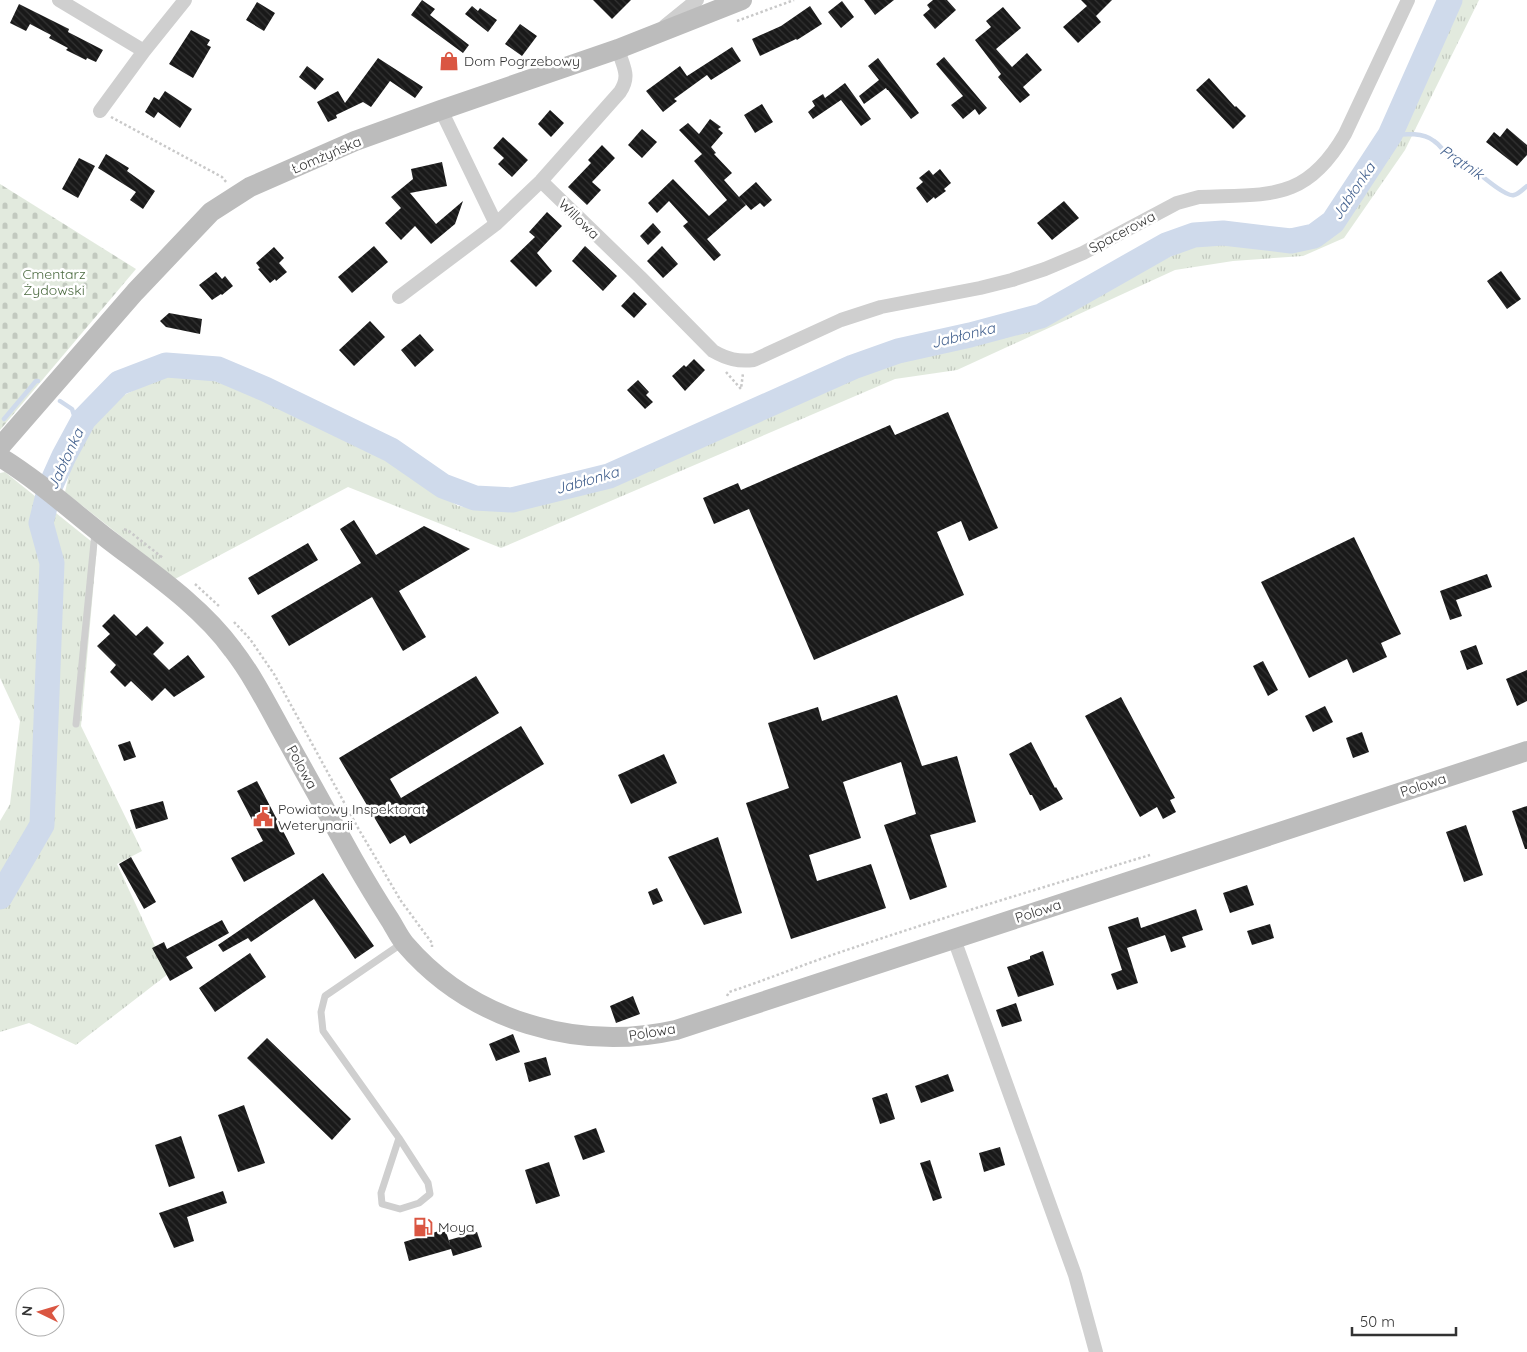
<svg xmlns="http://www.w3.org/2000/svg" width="1527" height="1352" font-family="Quicksand,sans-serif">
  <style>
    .grass { fill: url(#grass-tufts) }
    .cemetery { fill: url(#cemetery-stones) }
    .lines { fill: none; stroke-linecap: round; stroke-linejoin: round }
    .stream { stroke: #cfdaeb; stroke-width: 4.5 }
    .river { stroke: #cfdaeb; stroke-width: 25 }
    .building { fill: url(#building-back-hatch) }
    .path { stroke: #c9c9c9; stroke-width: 2.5; stroke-dasharray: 2.5 2.5; stroke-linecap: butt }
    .lane { stroke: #cfcfcf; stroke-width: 7 }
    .street { stroke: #cfcfcf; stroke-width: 14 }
    .secondary { stroke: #bcbcbc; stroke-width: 20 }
    .labels { text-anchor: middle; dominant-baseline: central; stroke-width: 5; stroke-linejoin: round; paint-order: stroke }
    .poi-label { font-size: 14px; fill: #323232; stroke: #fff; text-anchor: start }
    .street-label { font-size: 14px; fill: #323232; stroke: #fff }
    .park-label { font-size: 14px; fill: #4c6b41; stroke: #fff }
    .water-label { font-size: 15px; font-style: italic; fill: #44628f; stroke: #fff }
  </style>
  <defs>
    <pattern id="grass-tufts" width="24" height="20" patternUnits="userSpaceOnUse" patternTransform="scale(1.25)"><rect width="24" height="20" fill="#e2eade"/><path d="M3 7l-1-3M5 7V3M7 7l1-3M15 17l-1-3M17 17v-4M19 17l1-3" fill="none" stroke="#c2c9bf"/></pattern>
    <pattern id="cemetery-stones" width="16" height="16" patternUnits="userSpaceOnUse" patternTransform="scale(1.25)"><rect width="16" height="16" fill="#e2eade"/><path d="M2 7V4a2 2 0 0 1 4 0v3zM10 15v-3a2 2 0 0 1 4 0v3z" fill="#c2c9bf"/></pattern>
    <pattern id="building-back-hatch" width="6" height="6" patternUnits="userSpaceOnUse" patternTransform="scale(1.25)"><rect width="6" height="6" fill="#191919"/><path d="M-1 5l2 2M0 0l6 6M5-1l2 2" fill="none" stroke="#323232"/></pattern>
  </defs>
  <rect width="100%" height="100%" fill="#fff"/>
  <path class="grass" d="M1462 0H1479L1405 150 1344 238 1303 256 1233 261 1175 270 957 370 895 379 501 548 348 487 175 579 65 492 76 445 110 402 165 375 201 377 248 391 392 463 458 506 499 511 577 495 884 363 917 352 978 344 1040 323 1185 249 1221 241 1294 248 1314 242 1333 228 1391 150Z
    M5 472 97 546 81 726 142 851 117 864 168 974 76 1045 29 1023 0 1032V821L10 804 20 721 0 678V473Z"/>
  <path class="cemetery" d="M0 184 136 269 0 430Z"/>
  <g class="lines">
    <path class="stream" d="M1390 135C1404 134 1422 132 1434 141 1445 148 1443 157 1460 158 1470 165 1504 198 1514 195 1519 194 1523 189 1527 186
      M60 401 72 409 76 421 81 424
      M4 419 36 381H38"/>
    <path class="river" d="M0 897 42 825 52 563 41 523 50 487 64 456 84 419 119 383 166 365 218 369 265 389 391 450 443 486 475 498 512 500 609 476 853 367 898 351 970 335 1041 316 1166 245 1194 235 1223 233 1291 241 1314 236 1333 222 1390 135 1450 0"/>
  </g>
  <path class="building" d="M422 0 435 9 430 15 469 45 463 53 411 15Z
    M593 0H631L612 19Z
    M864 0H894L875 15Z
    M933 0H947L956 10 935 29 923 15 930 9 927 5Z
    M1081 0H1112L1096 16 1101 22 1078 43 1063 27 1087 6Z
    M842 1 854 17 841 28 828 12Z
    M257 2 275 13 264 31 246 20Z
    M19 4 69 29 68 32 103 50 96 62 87 58 86 60 66 50 68 48 49 38 51 35 30 24 26 31 10 23Z
    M472 6 478 11 480 8 497 20 488 32 465 14Z
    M810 6 822 24 797 40 796 39 760 56 752 39 781 26Z
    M1003 7 1021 28 996 49 1012 67 1027 53 1042 70 1023 87 1030 95 1020 103 998 77 1001 74 975 40 991 27 986 21Z
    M520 24 537 36 522 56 505 44Z
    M191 30 210 40 207 45 211 47 193 78 169 64Z
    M732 47 741 61 711 80 707 75 674 99 677 101 663 112 646 91 680 66 687 76Z
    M944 57 987 108 979 115 975 109 963 119 951 105 963 96 936 64Z
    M378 58 423 87 415 98 390 81 371 107 363 102 336 115 337 118 328 122 317 102 338 91 345 103Z
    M878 58 919 113 911 119 888 90H887L886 88 864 104 859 96 879 80 868 66Z
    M307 66 324 79 315 90 299 77Z
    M1209 78 1235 107 1236 106 1246 116 1233 129 1196 90Z
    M845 83 871 119 861 126 841 100 813 119 808 112 815 106 812 101 823 94 825 98Z
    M165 91 192 109 180 128 158 112 154 118 145 112 154 97 159 100Z
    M762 104 773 122 755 133 744 115Z
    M550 110 564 123 551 137 538 124Z
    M710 119 721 127 718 129 723 133 711 147 716 153 714 154 732 173 724 180 746 205 707 239 721 255 714 261 683 226 688 222 669 201 657 213 648 203 673 179 709 216 727 200 694 161 702 154 679 130 688 123 699 134Z
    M1507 128 1527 145V155L1517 166 1486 142 1494 132 1500 137Z
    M642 129 657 142 642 158 628 145Z
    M503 137 528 160 512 177 498 164 504 158 493 148Z
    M602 145 615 158 592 182 601 190 587 205 568 187 591 163 588 160Z
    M106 154 129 168 127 171 155 191 143 209 130 200 136 192 98 168Z
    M79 158 95 166 78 198 62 189Z
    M442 162 447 186 410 193 436 224 463 201 455 224 431 244 415 226 401 240 385 223 401 208 391 197 413 179 411 169Z
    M940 169 951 183 944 189 946 191 935 199 934 197 927 203 916 188 923 182 919 178 929 170 933 175Z
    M756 182 772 200 764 207 760 203 751 210 739 197Z
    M1064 201 1079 218 1052 240 1037 223Z
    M547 212 562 226 537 253 552 271 536 287 510 261 535 237 529 232Z
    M653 223 661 232 648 245 640 236Z
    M374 246 388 262 352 293 338 277Z
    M585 246 617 276 603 291 572 261Z
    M662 246 678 264 663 278 647 261Z
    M274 247 284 258 279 263 287 272 276 281 275 279 270 283 258 269 260 268 256 263Z
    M1501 271 1521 299 1507 309 1487 281Z
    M216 272 222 279 225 276 233 286 222 295 221 294 212 300 199 285Z
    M634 292 647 304 634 318 621 306Z
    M169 313 202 319 200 334 166 327 160 321Z
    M370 321 385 337 354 366 339 350Z
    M420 334 434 350 415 367 401 350Z
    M694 359 705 370 685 391 672 376 684 365 686 367Z
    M638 380 649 392 646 395 653 402 645 409 627 390Z
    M948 412 998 528 969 541 961 521 937 532 964 595 814 660 749 509 714 524 703 498 738 483 741 490 890 425 895 435Z
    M354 520 376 555 424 526 470 549 399 591 426 637 403 651 372 597 289 646 271 616 361 563 340 529Z
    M1354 537 1401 634 1381 643 1387 657 1353 673 1347 659 1309 678 1261 582Z
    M308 543 318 560 258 595 248 578Z
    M1487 574 1492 587 1456 600 1462 616 1450 620 1440 591Z
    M114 614 136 636 147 626 164 643 153 654 169 670 188 655 205 677 174 697 165 688 152 701 131 681 125 687 110 672 116 665 97 646 110 634 102 626Z
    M1476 645 1483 664 1467 670 1460 651Z
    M1263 661 1278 690 1268 696 1253 666Z
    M1527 670V701L1517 706 1506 679Z
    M476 676 499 713 390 779 401 798 521 726 544 764 410 844 405 835 390 844 339 758Z
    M897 695 922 766 957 756 976 822 930 835 947 887 910 900 884 825 916 814 901 762 843 782 861 838 809 855 817 881 871 864 886 908 791 939 746 803 789 788 768 723 818 707 822 721Z
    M1121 697 1175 798 1170 800 1176 812 1163 819 1157 807 1140 817 1085 716Z
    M1325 706 1333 722 1313 732 1305 716Z
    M1362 732 1369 752 1353 758 1346 738Z
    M130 741 136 757 124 761 118 745Z
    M1031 742 1055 788 1056 787 1063 799 1040 811 1032 795H1030L1009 754Z
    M664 754 677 783 631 804 618 775Z
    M257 781 295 854 244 882 231 858 263 841 237 791Z
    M163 801 168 819 136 829 130 810Z
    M1527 806V849H1525L1512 811Z
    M1466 825 1483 875 1464 882 1446 832Z
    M718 837 742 913 704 925 668 857Z
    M131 857 156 902 144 909 119 864Z
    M323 873 374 946 355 959 314 899 251 942 248 938 223 952 218 945Z
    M1247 885 1254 905 1230 913 1223 893Z
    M657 888 663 901 653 905 648 892Z
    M1196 909 1203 930 1182 937 1186 947 1171 952 1165 935 1127 948 1138 983 1117 990 1111 974 1122 970 1108 927 1138 917 1141 928Z
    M222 920 229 933 186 957 193 968 170 981 152 948 164 942 167 949Z
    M1270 924 1274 938 1252 945 1247 931Z
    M1043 951 1054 985 1018 997 1007 967 1030 959V956Z
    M250 953 266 977 215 1012 199 988Z
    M633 996 640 1014 616 1023 610 1006Z
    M1016 1003 1022 1021 1002 1027 996 1010Z
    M513 1034 520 1052 496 1061 489 1044Z
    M267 1038 351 1119 332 1140 247 1058Z
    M546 1057 551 1075 529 1082 524 1063Z
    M948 1074 954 1091 921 1103 915 1086Z
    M887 1093 895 1119 880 1124 872 1098Z
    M244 1105 265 1163 238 1172 218 1115Z
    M596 1128 605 1152 583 1160 574 1136Z
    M181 1136 195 1178 169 1187 155 1145Z
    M1000 1147 1005 1165 984 1172 979 1153Z
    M930 1160 942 1198 933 1201 920 1163Z
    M549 1162 560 1196 536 1204 525 1170Z
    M223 1191 227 1203 187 1217 194 1241 174 1248 159 1213Z
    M445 1229 450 1244 449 1240 477 1232 482 1247 453 1256 451 1249 409 1261 404 1242Z"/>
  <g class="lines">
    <path class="path" d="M737 21 794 0
      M111 117 222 177 227 183
      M726 372 741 389 743 373
      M124 529 130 532 163 558
      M195 584 220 607
      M234 622 250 639 274 674 358 828 401 901 432 943V947
      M727 996 729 992C763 981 797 967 832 955 937 919 1044 887 1150 855"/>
    <path class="lane" d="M76 724 95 532
      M399 1138 428 1183 430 1194 419 1203 400 1209 382 1204 381 1193 399 1138 323 1031 321 1012 325 996 401 944"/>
    <path class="street" d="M59 0 144 51 100 111
      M665 26 697 0
      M144 51 185 0
      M441 110 496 224
      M541 181 640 277 713 351C727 359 738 362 754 360L841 320 881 307 980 288 1012 280 1045 269 1083 253 1177 203 1199 197C1269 194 1306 202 1345 134L1408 0
      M399 297 496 224 541 181 620 92C631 75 623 67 618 49
      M954 939 1075 1275 1096 1352"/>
    <path class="secondary" d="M0 447 135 292 211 212 250 187 355 141 441 110 618 49 742 0
      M0 457C39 481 73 512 109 540 152 573 201 606 233 650 253 676 268 706 284 735 307 776 330 818 353 859 365 880 377 900 390 920 395 928 399 937 405 944 471 1021 578 1052 676 1030L1527 751"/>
  </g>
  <defs>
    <symbol id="shop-bare" viewBox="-9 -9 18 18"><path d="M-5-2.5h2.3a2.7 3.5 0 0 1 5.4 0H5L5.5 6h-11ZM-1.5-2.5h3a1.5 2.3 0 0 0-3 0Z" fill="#da5642" stroke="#fff" stroke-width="2.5" paint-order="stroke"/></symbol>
    <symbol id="civic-bare" viewBox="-9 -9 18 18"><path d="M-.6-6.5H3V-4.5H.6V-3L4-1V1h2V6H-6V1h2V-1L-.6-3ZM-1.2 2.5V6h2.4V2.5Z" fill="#da5642" stroke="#fff" stroke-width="2.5" paint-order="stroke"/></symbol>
    <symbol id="fuel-bare" viewBox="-9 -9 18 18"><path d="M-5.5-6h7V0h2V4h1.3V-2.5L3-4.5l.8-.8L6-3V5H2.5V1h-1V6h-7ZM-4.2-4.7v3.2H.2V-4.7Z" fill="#da5642" stroke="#fff" stroke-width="2.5" paint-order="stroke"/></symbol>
  </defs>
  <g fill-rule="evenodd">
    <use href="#shop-bare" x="435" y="47" width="28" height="28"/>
    <use href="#civic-bare" x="249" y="803" width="28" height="28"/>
    <use href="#fuel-bare" x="409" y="1213" width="28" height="28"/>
  </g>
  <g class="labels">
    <g class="poi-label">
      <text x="464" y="61">Dom Pogrzebowy</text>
      <text x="278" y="809">Powiatowy Inspektorat<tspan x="278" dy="16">Weterynarii</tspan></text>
      <text x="438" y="1227">Moya</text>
    </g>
    <g class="street-label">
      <text transform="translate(326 155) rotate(-23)">Łomżyńska</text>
      <text transform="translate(579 219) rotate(44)">Willowa</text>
      <text transform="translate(1122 232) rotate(-28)">Spacerowa</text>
      <text transform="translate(302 767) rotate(61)">Polowa</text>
      <text transform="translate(1423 785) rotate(-18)">Polowa</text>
      <text transform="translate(1038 911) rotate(-18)">Polowa</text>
      <text transform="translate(652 1032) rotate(-9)">Polowa</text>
    </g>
    <g class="park-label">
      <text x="54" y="274">Cmentarz<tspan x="54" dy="16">Żydowski</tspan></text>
    </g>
    <g class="water-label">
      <text transform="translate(1462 162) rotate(34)">Prątnik</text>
      <text transform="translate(1353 191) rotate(-56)">Jabłonka</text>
      <text transform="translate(963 335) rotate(-14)">Jabłonka</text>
      <text transform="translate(65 459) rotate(-65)">Jabłonka</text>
      <text transform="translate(587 480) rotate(-16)">Jabłonka</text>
    </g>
  </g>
  <g transform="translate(40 1312) rotate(275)"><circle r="24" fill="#ffffff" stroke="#adadad"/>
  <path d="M0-4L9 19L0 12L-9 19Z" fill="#da5642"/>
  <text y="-8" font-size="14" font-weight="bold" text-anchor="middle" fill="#323232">N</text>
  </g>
  <path d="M1352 1327v8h104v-8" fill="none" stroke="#323232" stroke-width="2.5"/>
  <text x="1360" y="1327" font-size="15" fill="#323232" stroke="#ffffff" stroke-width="4" paint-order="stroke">50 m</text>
</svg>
